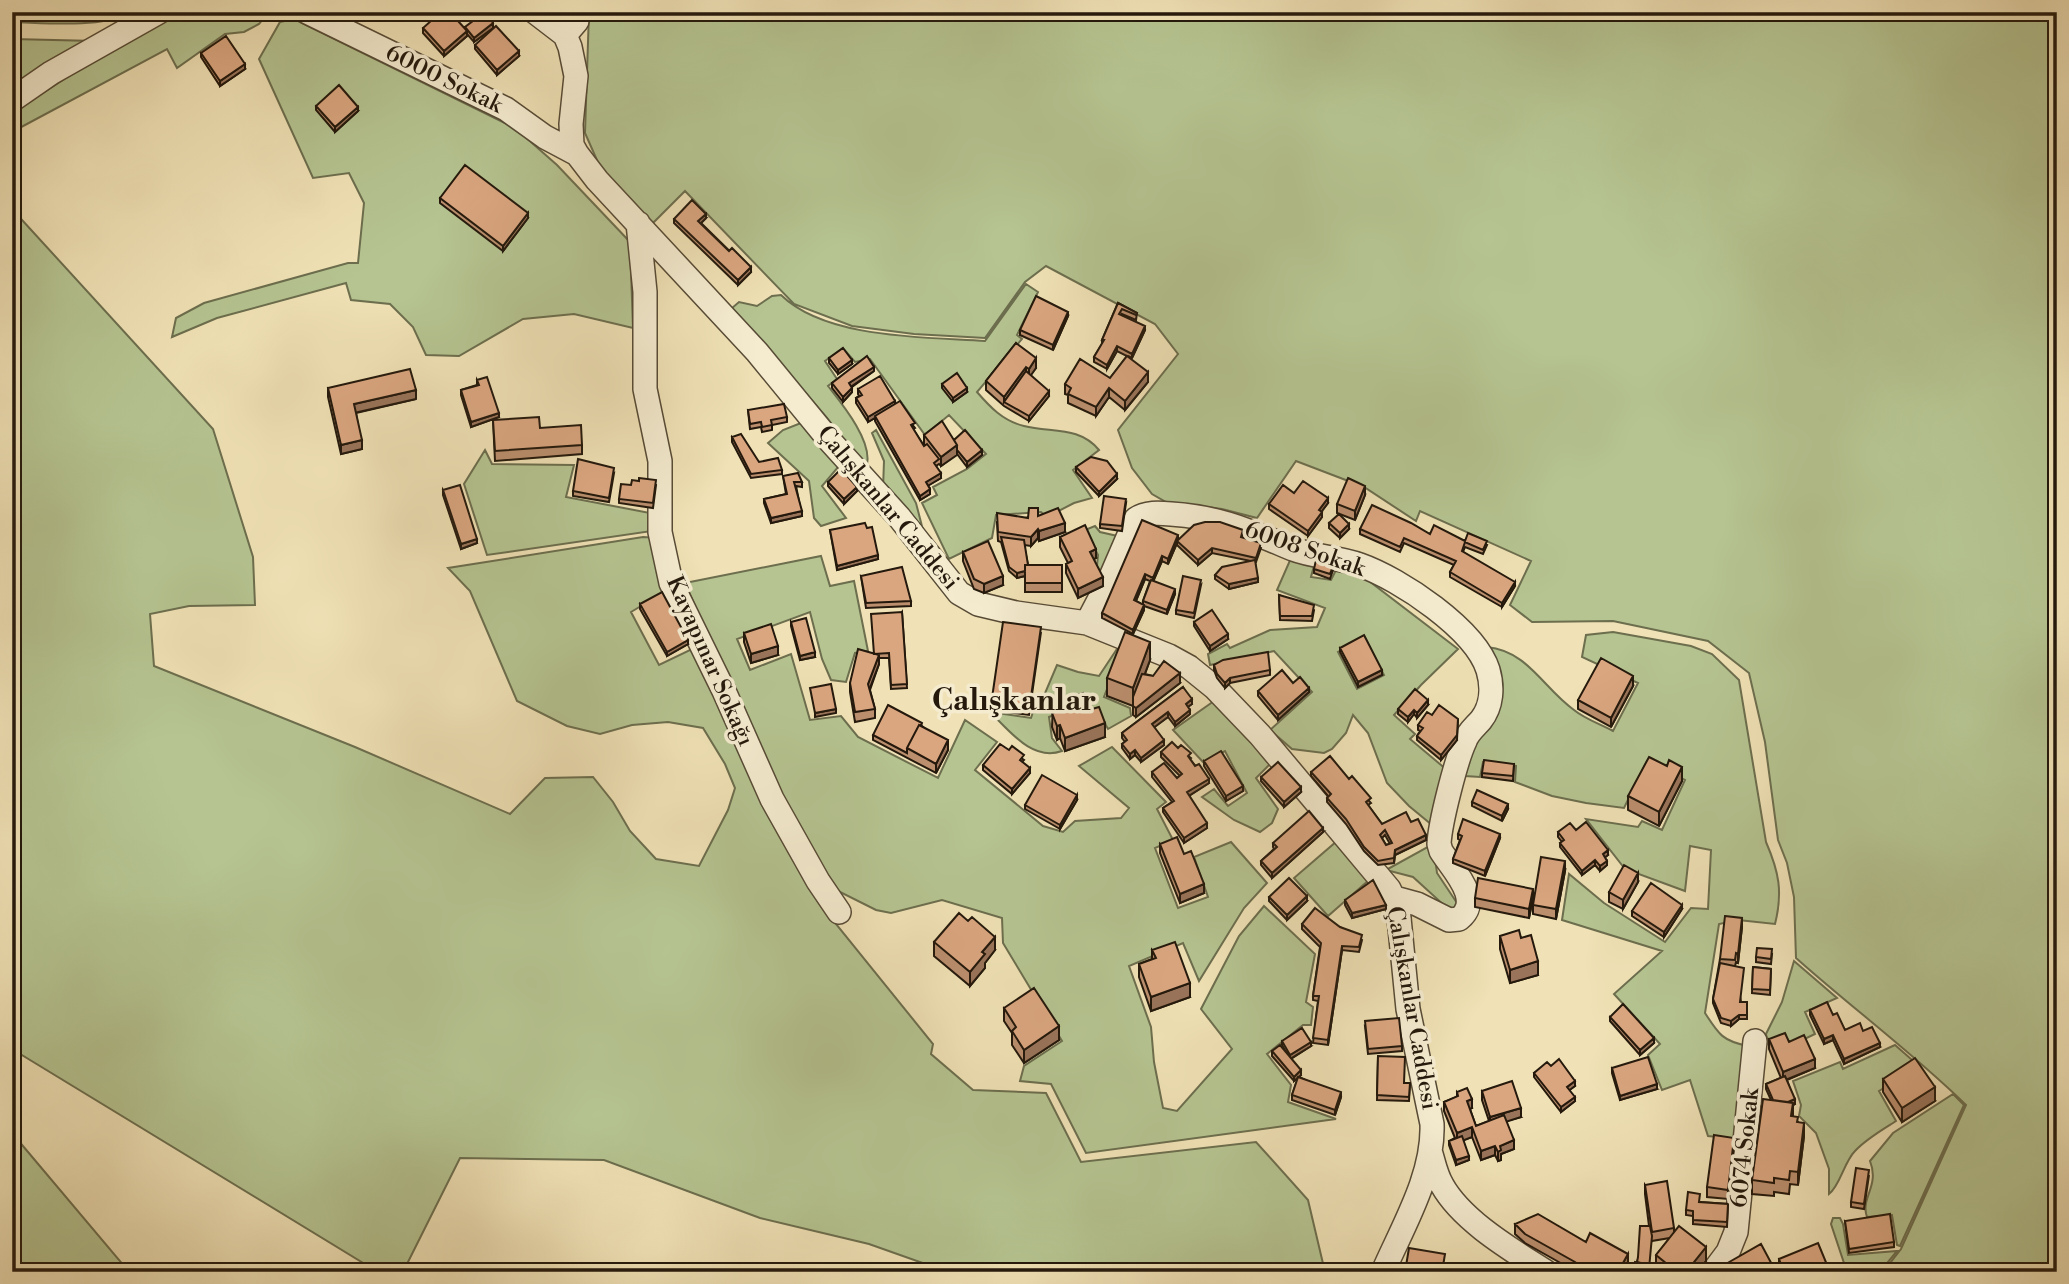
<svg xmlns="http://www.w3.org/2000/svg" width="2069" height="1284" font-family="'Libre Bodoni',serif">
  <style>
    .green { fill: #b5c491; stroke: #6c6e4e; stroke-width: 2; fill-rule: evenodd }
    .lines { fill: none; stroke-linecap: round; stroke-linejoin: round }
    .minor-casing { stroke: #574b36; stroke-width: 26 }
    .minor { stroke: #f5ecd0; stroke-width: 23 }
    .wall { fill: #bb8f6e; stroke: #24190c; stroke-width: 2; fill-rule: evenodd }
    .shaded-wall { fill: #99745a; stroke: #24190c; stroke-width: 2 }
    .building { fill: #daa680; stroke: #24190c; stroke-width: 2; fill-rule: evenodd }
    .labels { text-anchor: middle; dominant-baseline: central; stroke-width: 7; stroke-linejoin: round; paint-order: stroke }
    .street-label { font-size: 23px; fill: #24190c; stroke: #f5ecd0 }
    .district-label { font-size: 30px; font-weight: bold; fill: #24190c; stroke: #f5ecd0 }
  </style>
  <rect width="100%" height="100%" fill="#f0e2b6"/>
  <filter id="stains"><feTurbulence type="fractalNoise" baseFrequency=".00286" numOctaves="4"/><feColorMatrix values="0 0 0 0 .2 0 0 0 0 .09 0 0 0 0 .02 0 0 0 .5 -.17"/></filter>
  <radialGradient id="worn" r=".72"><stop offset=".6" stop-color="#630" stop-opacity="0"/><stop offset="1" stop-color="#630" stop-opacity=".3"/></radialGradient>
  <path class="green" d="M12 12H128L130 14C96 28 48 23 12 22Z
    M188 12H265L267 14 259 24 244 32 225 34 177 68 167 49 12 132V113L157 19Z
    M589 12H2057V1272H1883L1901 1249 1966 1105C1913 1053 1852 1008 1796 958L1794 897 1787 863 1778 840 1765 742 1749 673 1708 641 1613 621 1532 622 1510 605 1531 561 1420 511 1416 521 1364 487 1296 461 1257 518 1222 509 1166 502 1152 494 1132 468 1118 430 1178 354 1155 324 1046 266 1025 282 985 338 914 334 852 326 794 304 685 191 653 223 600 167 585 133Z
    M294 19 515 128 557 165 630 242 633 328 574 314 523 319 459 356 426 355 413 327 390 304 351 300 346 283 217 318 172 337 176 318 204 303 348 263H358L364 203 349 173 313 178 259 59 280 22Z
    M12 39 94 41 12 93Z
    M12 209 213 429 253 557 255 605 189 606 150 614 154 666 355 747 510 814 545 778 593 777 613 802 630 831 656 859 699 866 728 810 735 788 725 764 703 728 668 722 632 725 600 734 567 726 517 701 470 591 448 568 643 537 658 538 666 591 631 612 659 665 692 649 765 804 819 903 933 1044 931 1054 973 1090 1046 1093 1081 1162 1256 1142 1308 1200 1325 1272H948L869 1244 760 1218 604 1160 460 1158 403 1272H378L12 1049Z
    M1026 284 1038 292 1017 335 1022 339 977 392C990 407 1003 421 1024 426 1052 433 1079 426 1099 450L1073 470 1092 498 1074 503 1047 517 1041 512 996 515 992 538 949 559 922 503 937 495 933 487 967 469 986 454 949 415 925 435 870 359 855 362 843 348 825 361 837 379 828 386C842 404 872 440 867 464L863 466 827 418 732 308 739 302 757 306 772 296 781 295C826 339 925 337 985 341Z
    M801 423 839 466 822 486 846 518 821 526 814 518 809 481 768 443 783 430Z
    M876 430 916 503 924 534 883 489 884 461 872 433Z
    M485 450 492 464 574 465 566 497 650 513 652 531 487 555 464 484Z
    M1095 526 1100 532 1122 537 1104 578 1097 566 1098 555 1085 530Z
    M821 556 830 586 854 581 868 651 855 653 846 682 831 680 822 659 810 612 737 639 750 670 791 654 810 720 841 716 858 737 938 778 965 720 997 742 975 770 1043 826 1063 832 1075 821 1121 818 1129 808 1079 766 1112 747 1166 802 1157 809 1173 840 1155 848 1178 908 1208 897 1194 857 1231 842 1267 883 1244 908 1199 981 1183 943 1129 966 1151 1027 1154 1062 1163 1108 1177 1111 1232 1049 1201 1009 1239 936 1264 906 1315 954 1306 1002 1313 1007 1311 1025H1303L1267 1054 1291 1085 1288 1102 1336 1119 1086 1153 1051 1084 1020 1081 1024 1066 1062 1041 1003 943 1002 918 942 900 891 913 876 910 836 890 778 795 685 583Z
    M1291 558 1315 562 1311 577 1331 580 1337 568 1365 578 1458 649 1421 685 1394 715 1415 734 1410 739 1447 770 1432 825 1409 806 1387 783 1368 733 1353 715 1346 733 1332 749 1324 753 1292 749 1270 730 1312 692 1274 651 1210 665 1208 654 1227 644 1230 648 1270 630 1317 627 1325 608 1277 590ZM1365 638 1384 675 1357 689 1338 652Z
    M1613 632 1691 646 1712 654 1739 680 1766 842C1779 872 1783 892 1775 924L1738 920 1719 924 1705 1013C1719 1035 1723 1041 1748 1046L1739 1139 1708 1136 1690 1080 1662 1090 1648 1055 1660 1044 1614 994 1662 951 1562 920 1569 874 1604 903 1665 942 1691 908 1708 909 1711 850 1690 846 1685 891 1625 869 1586 819 1638 827 1642 821 1662 830 1685 780 1647 761 1624 808 1586 803 1552 796 1515 782 1516 766 1483 762 1480 777 1465 776 1466 749 1478 734 1487 647C1528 651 1543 688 1574 710 1585 719 1600 724 1613 731L1638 683 1582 657 1586 635Z
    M1119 646 1123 647 1104 697 1130 708 1131 716 1108 729 1103 720 1083 704 1049 717 1052 738 1062 751C1032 762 1009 730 990 712L1031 718 1037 700 1043 698 1057 665 1078 672 1099 676Z
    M1214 701 1272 762 1256 778 1278 809 1272 823 1260 832 1234 820 1202 797 1214 789 1228 806 1247 793 1225 751 1203 762 1173 730Z
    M1337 841 1369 880 1328 916 1294 878Z
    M1433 844 1437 873 1457 903V907L1454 911 1447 908 1413 877 1386 870Z
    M1794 961 1837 998 1805 1012 1815 1034 1792 1045 1785 1036 1768 1044 1766 1034 1782 1002Z
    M1895 1045 1919 1066 1879 1091 1896 1121C1882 1130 1866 1139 1855 1151 1844 1162 1840 1186 1829 1194V1169L1816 1133 1799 1116 1801 1105 1793 1081 1840 1062 1843 1069Z
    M1953 1094 1964 1105 1900 1246 1897 1245 1892 1215 1867 1217C1860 1198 1880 1186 1870 1161L1893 1133Z
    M12 1133 125 1267 122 1272H12Z
    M1833 1218H1840L1843 1224 1848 1255 1897 1251 1880 1272H1847L1831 1224Z"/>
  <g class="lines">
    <defs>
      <path id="minor" d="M307 12 506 109 545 137 577 154
        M535 12 565 35 570 47 576 76 571 124 572 145 577 154 597 180 757 352 830 441 899 517 959 593 978 604 1016 613 1087 623 1169 656 1189 667 1215 688 1260 735 1389 889 1398 908 1408 1009 1432 1124C1434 1175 1403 1226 1383 1272
        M565 35 577 21V12
        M12 100 51 73 159 12
        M638 223 645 292V389L660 461V532L671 583 724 691 772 799 818 881 839 912
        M1087 623 1110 579 1136 519C1146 512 1159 513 1171 514 1220 517 1249 531 1293 549 1314 557 1338 557 1360 565 1400 579 1475 629 1488 670 1493 687 1492 706 1481 720 1475 727 1468 732 1465 741 1456 760 1440 823 1439 844L1441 851C1452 869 1484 900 1459 919L1449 920 1417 904 1395 898
        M1431 1154C1434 1164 1436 1175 1442 1185 1462 1221 1512 1250 1546 1272
        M1713 1272 1728 1252 1736 1232 1755 1041"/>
    </defs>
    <use href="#minor" class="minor-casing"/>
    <use href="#minor" class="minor"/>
  </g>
  <path class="wall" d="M465 27 493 28 474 42 467 34V36L444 56 423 33V28L465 29Z
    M475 45 519 56 497 75 475 49Z
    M201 53 245 69 220 86 201 57Z
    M316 106 358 111 335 132 316 110Z
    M440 198 528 218 503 251 440 203Z
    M706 218 701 223 751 272 738 285 674 223V219Z
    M1118 303 1137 313 1136 320 1122 314V315L1145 330 1132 358 1128 356 1148 382 1125 410 1109 397 1096 416 1068 403V395L1065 394V384L1110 378 1127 356 1117 351 1107 369 1094 362V357L1102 344V340Z
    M1068 316 1053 350 1020 335V330Z
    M1016 343 1036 368 1030 375 1049 396 1029 421 1004 406 986 390V381Z
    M829 358 852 364 838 374 829 363Z
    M874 371 852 387V392L843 402 832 388V383Z
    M477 380 499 417 471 427 461 395V390L477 385Z
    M942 384 967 392 953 402 942 388Z
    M328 388 416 399 356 413 362 449 341 454 328 397Z
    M858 389 895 404 915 428 913 429 924 446V435L954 440 982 455 967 467 957 454 941 466 939 464 936 466 941 478 928 485 930 494 920 500 875 421V418L868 422 856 403V398L859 396 858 394Z
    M748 410 787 417V422L772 425V430L762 432 761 427 750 429Z
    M493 420 540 428 582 445V454L495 461Z
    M732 437 759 462 782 470V474L751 478 732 442Z
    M1076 467 1117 479 1099 496 1076 472Z
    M614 473 609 502 573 496V491Z
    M783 476 802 482V487L796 486 802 516 771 523 764 503V499L786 494Z
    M639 481 656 485 653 508 619 503V499L631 485Z
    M828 482 857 491 844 504 828 486Z
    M443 490 477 543 461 549 443 495Z
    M1294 493 1328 503 1321 512 1322 517 1308 536 1269 509V504Z
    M1365 495 1355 520 1337 513V504Z
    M1126 503 1122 531 1100 528V524Z
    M1038 516 1065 532 1039 541 1038 538 1031 546 1024 545 1028 565H1062V592H1025V576L1017 578 1009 571 1001 542 998 541 997 522Z
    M1329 523 1349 529 1340 538 1329 528Z
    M867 528 878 559 837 570 830 530Z
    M1360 529 1430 534 1487 545 1483 554 1465 547 1463 552 1515 586 1502 607 1450 577V572L1454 565 1404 543 1400 552 1360 534Z
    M1243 534 1242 537 1261 548 1256 562H1255L1258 582 1229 589 1215 579V575L1251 561 1212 553 1198 565 1177 545V543L1168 564 1162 561 1153 581 1175 594 1167 614 1144 606V610L1133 634 1102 618V613L1178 539ZM1145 579 1150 581 1143 601V605L1136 601Z
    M1060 537 1096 558 1094 559 1103 586 1078 598 1066 573V564L1068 563 1060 547Z
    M963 552 1003 585 984 593 974 589 963 561Z
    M1314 569 1333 570 1330 579 1314 573Z
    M861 576 911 601V606L866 608Z
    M1201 585 1194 618 1176 614V610Z
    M1279 595 1314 610 1312 621 1280 620Z
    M640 604 688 644 667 656 640 609Z
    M902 612 907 688 891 689 889 658H879V664L870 690 875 709V718L855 722 850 692V683L874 653Z
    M791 622 815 657 800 660 791 626Z
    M1194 622 1228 639 1210 651 1194 626Z
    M1041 632 1029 715 991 710V705Z
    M744 633 778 655 751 663 744 642Z
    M1340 648 1382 675 1358 687 1340 652Z
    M1150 660 1145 674 1180 683 1136 717 1133 715V706L1107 696V678Z
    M1214 665 1270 670V675L1230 683 1225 688 1217 678 1214 670Z
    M1293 683 1309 692 1278 720 1258 696V691Z
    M1633 686 1611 727 1578 709V700Z
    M1183 687 1192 704 1188 707 1190 714 1175 726 1168 717 1154 727 1164 745 1141 762 1135 755 1130 759 1122 748V744L1125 742 1122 738V733Z
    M1053 704 1087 706 1105 737 1065 751 1060 738 1057 740 1052 727Z
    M1428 705 1417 718 1414 714 1408 722 1398 714V709Z
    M1432 715 1457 740 1441 760 1417 740V736L1420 731 1418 730V725Z
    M922 726 948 750 936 773 873 740V735Z
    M1178 748 1191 758 1190 759 1209 783 1189 796 1207 828 1184 843 1163 812V808L1172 802 1152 777V772L1177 778 1180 776 1161 757V752Z
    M1009 750 1024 760 1022 762 1030 773 1012 794 983 770V765Z
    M1204 761 1243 791 1226 801 1204 766Z
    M1514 764 1513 781 1482 777V773Z
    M1667 766 1682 781 1659 826 1628 810V796Z
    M1311 772 1349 779 1371 803 1368 805 1382 824 1411 822 1426 840 1395 855 1394 863 1378 865 1364 851 1346 824 1327 802V798L1328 796 1311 776ZM1385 835 1390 844 1386 845 1382 838Z
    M1261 777 1301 792 1284 807 1261 781Z
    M1077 800 1060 829 1025 809V805Z
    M1472 802 1508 809 1502 821 1472 806Z
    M1576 830 1608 855 1605 857 1607 865 1600 871 1595 865 1582 875 1560 847V843L1562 842 1558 837V832Z
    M1323 832 1272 878 1261 865V861L1274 849 1273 847V843Z
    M1458 834 1500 838 1485 876 1453 863V859L1460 840 1458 839Z
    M1160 844 1204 893 1180 903 1160 853Z
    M1565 871 1556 919 1533 914V905Z
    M1638 882 1623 909 1609 902V892Z
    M1269 897 1307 901 1287 920 1269 901Z
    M1475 898H1533L1529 918 1475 907Z
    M1345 900 1386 909 1352 918 1345 905Z
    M1682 909 1664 937 1632 916V911Z
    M1302 924 1340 927 1362 940 1359 952 1342 950 1328 1045 1313 1043 1318 1001 1313 1000V996L1320 947 1302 929Z
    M1742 927 1738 963 1736 962 1735 966 1741 1002H1747V1019H1739L1731 1026 1721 1023 1713 1003V999L1720 959Z
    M1500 936 1521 938 1538 975 1510 983 1500 949Z
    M934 942 995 950 985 963V968L970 986 934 956Z
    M1152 950 1190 997 1151 1011 1139 977V964L1152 959Z
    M1772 954 1771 964 1756 962V957Z
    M1753 967 1771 969 1770 995 1752 993Z
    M1004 1008 1059 1040 1024 1063 1012 1045V1033L1004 1021Z
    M1810 1010 1833 1015 1845 1030 1880 1047 1844 1064 1833 1040 1824 1044 1810 1015Z
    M1610 1017 1654 1043 1640 1055 1610 1021Z
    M1365 1026 1402 1046V1051L1368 1054Z
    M1769 1039 1789 1042 1815 1068 1787 1080 1795 1104 1793 1105V1116L1798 1122 1804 1136 1798 1185 1790 1184 1789 1194 1774 1192V1196L1752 1194V1180L1771 1100 1766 1089V1084L1781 1078 1769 1049Z
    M1282 1041 1311 1046 1291 1059 1301 1075 1299 1077 1341 1097 1335 1115 1292 1100V1095L1298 1078 1294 1081 1272 1056V1051L1286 1052 1282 1045Z
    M1378 1056 1404 1083H1410L1409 1101 1377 1100Z
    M1551 1066 1575 1086 1569 1090 1575 1101 1561 1112 1534 1077V1073Z
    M1612 1068 1657 1089 1620 1100 1612 1073Z
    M1883 1079 1935 1101 1902 1122 1883 1092Z
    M1482 1091 1521 1117 1506 1121 1514 1149 1501 1154V1160L1498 1161 1495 1155 1481 1160 1472 1137 1463 1140 1469 1160 1456 1165 1449 1145V1141L1455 1138 1444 1111V1102L1457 1097V1092L1472 1108 1470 1109 1476 1126 1489 1121 1482 1100Z
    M1734 1147 1728 1199 1707 1197V1187Z
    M1869 1175 1864 1209 1851 1207V1202Z
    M1645 1185 1674 1228V1232L1706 1261 1697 1272H1659L1656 1269V1255L1670 1238 1652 1241 1637 1262 1649 1226 1645 1194Z
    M1700 1202 1728 1204 1727 1227 1693 1224V1216L1686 1215V1210Z
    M1845 1221 1894 1242V1247L1849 1253Z
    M1515 1224 1586 1242 1628 1263 1623 1272H1573V1270L1525 1243 1515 1234Z
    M1779 1259 1830 1272H1780L1779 1269Z"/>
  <path class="shaded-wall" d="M493 23V28L474 42V38Z
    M467 31V36L444 56V51Z
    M519 51V56L497 75V70Z
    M245 64V69L220 86V81Z
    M358 107V111L335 132V127Z
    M528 213V218L503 251V246Z
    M706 214V218L698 226V221Z
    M751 267V272L738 285V280Z
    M1068 312V316L1053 350V345Z
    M1145 326V330L1132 358V354Z
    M1117 346V351L1107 369V365Z
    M1036 358V368L1029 378V369Z
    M852 360V364L838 374V370Z
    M874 367V371L849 388V383Z
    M1026 367V376L1004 402V397Z
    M1148 372V382L1125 410V401Z
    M852 388V392L843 402V397Z
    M967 388V392L953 402V398Z
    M1109 388V397L1096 416V407Z
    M416 390V399L354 413V404Z
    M1049 391V396L1029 421V416Z
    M895 401V406L868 422V417Z
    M499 413V417L471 427V422Z
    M362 440V449L341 454V445Z
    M957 445V455L941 466V457Z
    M982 450V455L967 467V462Z
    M941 473V478L926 487V482Z
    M1117 474V479L1099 496V492Z
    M1365 486V495L1355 520V511Z
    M857 487V491L844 504V499Z
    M930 489V494L920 500V496Z
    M1328 498V503L1319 515V510Z
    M802 511V516L771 523V518Z
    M1322 512V517L1308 536V531Z
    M1065 523V532L1039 541V531Z
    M1349 524V529L1340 538V533Z
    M1038 529V538L1031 546V537Z
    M1178 535V540L1177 541V543L1168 564V559Z
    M477 539V543L461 549V544Z
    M1212 548V553L1198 565V560Z
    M1096 549V558L1090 561V552Z
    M878 555V559L837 570V566Z
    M1162 556V561L1153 582V578Z
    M1029 570V575L1017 578V573Z
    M1145 574V579L1134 605V600Z
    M1003 576V585L984 593V584Z
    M1103 577V586L1078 598V589Z
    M1258 578V582L1229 589V584Z
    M1515 582V586L1502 607V603Z
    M1175 589V594L1167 614V610Z
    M1144 605V610L1133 634V630Z
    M1228 634V639L1210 651V646Z
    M688 640V644L667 656V652Z
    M1150 642V660L1133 705V688Z
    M778 646V655L751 663V654Z
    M815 652V657L800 660V656Z
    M879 655V664L868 693V684Z
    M1382 670V675L1358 687V682Z
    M1180 673V683L1136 717V708Z
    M1633 676V686L1611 727V718Z
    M1230 678V683L1225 688V683Z
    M1309 688V692L1278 720V715Z
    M1192 699V704L1186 708V704Z
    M1428 700V705L1417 718V713Z
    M836 709V713L815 717V713Z
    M1190 710V714L1175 726V722Z
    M1414 710V714L1408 722V717Z
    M1168 712V717L1152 729V724Z
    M1458 719 1457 740 1441 760V755Z
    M1105 723V737L1065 751V738Z
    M1060 725V738L1057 740V726Z
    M948 740V750L936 773V764Z
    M1164 740V745L1141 762V758Z
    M1135 750V755L1130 759V754Z
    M1682 767V781L1659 826V812Z
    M1030 768V773L1012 794V789Z
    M1209 779V783L1187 797V792Z
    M1243 786V791L1226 801V796Z
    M1301 787V792L1284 807V802Z
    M1077 795V800L1060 829V825Z
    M1508 804V809L1502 821V816Z
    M1207 823V828L1184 843V838Z
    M1323 828V832L1272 878V873Z
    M1500 834V838L1485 876V871Z
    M1426 835V840L1395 855 1394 863 1395 850Z
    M1608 850V855L1603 859V854Z
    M1595 860V865L1582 875V871Z
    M1565 861V871L1556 919V909Z
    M1607 861V865L1600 871V866Z
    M1638 873V882L1623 909V900Z
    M1204 884V893L1180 903V894Z
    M1533 889V898L1529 918V909Z
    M1307 896V901L1287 920V915Z
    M1386 905V909L1352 918V913Z
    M1682 905V909L1664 937V932Z
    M1742 918V927L1738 963V954Z
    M995 937V950L985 963V968L970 986V972L982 952Z
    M1342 946V950L1328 1045V1040Z
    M1538 961V975L1510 983V970Z
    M1190 983V997L1151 1011V997Z
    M1739 1015V1019L1731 1026V1021Z
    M1059 1026V1040L1024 1063V1050Z
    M1833 1035V1040L1824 1044V1039Z
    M1654 1038V1043L1640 1055V1050Z
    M1311 1042V1046L1290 1059V1055Z
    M1880 1043V1047L1844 1064V1059Z
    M1815 1059V1068L1783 1081V1072Z
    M1301 1070V1075L1294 1081V1077Z
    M1575 1081V1086L1567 1092V1087Z
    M1657 1084V1089L1620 1100V1096Z
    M1935 1087V1101L1902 1122V1108Z
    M1341 1092V1097L1335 1115V1110Z
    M1575 1097V1101L1561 1112V1107Z
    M1472 1099V1108L1467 1110V1101Z
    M1795 1099V1104L1793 1105V1117L1776 1108Z
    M1521 1108V1117L1490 1127V1117Z
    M1804 1123V1136L1798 1185V1172Z
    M1472 1127V1137L1457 1143V1133Z
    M1734 1138V1147L1728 1199V1190Z
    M1514 1140V1149L1501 1154V1160L1498 1161V1152L1500 1146Z
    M1495 1146V1155L1481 1160V1151Z
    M1469 1156V1160L1456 1165V1160Z
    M1706 1247V1261L1697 1272H1686Z
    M1628 1254V1263L1623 1272H1618Z"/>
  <path class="building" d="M441 12H450L467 31 444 51 423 28Z
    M485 12 493 23 474 38 465 27Z
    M496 26 519 51 497 70 475 45Z
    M226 36 245 64 220 81 201 53Z
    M339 85 358 107 335 127 316 106Z
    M465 165 528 213 503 246 440 198Z
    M692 200 706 214 698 221 729 251 732 248 751 267 738 280 674 219Z
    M1036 296 1068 312 1053 345 1020 330Z
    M1118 303 1137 313 1136 315 1122 309 1119 314 1145 326 1132 354 1117 346 1107 365 1094 357 1104 340H1102Z
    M1016 343 1036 358 1029 369 1026 367 1004 397 986 381Z
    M843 348 852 360 838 370 829 358Z
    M867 356 874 367 849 383 852 388 843 397 832 383Z
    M1127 356 1148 372 1125 401 1109 388 1096 407 1068 394 1071 388 1065 384 1080 359 1110 378Z
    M410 369 416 390 354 404 362 440 341 445 328 388Z
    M1026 371 1049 391 1029 416 1004 402Z
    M957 373 967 388 953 398 942 384Z
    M880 376 895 401 868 417 856 398 862 395 858 389Z
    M487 377 499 413 471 422 461 390 479 385 477 380Z
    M900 401 915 423 911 425 924 446 927 444 939 459 934 463 941 473 926 482 930 489 920 496 875 416Z
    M784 404 787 417 771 420 772 425 762 427 761 422 750 424 748 410Z
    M539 417 540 428 581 425 582 445 495 451 493 420Z
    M942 421 957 445 941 457 924 435Z
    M965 430 982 450 967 462 957 450V445L954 440Z
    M741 434 759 462 778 458 782 470 751 474 732 437Z
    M1091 457 1107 461 1117 474 1099 492 1076 467Z
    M578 459 614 468 609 498 573 491Z
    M841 469 857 487 844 499 828 482Z
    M798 473 802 482H794L802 511 771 518 764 499 787 494 783 476Z
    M639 478 656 480 653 503 619 499 621 484 631 485 632 480 639 481Z
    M1348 478 1365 486 1355 511 1337 504Z
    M1303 481 1328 498 1319 510 1322 512 1308 531 1269 504 1283 485 1294 493Z
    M460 485 477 539 461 544 443 490Z
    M1104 496 1126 499 1122 526 1100 524Z
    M1372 505 1411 523 1430 534 1434 525 1465 541 1468 533 1487 541 1483 550 1465 542 1462 551 1515 582 1502 603 1450 572 1456 561 1404 538 1400 547 1360 529Z
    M1029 508H1038V516L1058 508 1065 523 1039 531 1038 529 1031 537 998 532 997 513 1028 518Z
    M1339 514 1349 524 1340 533 1329 523Z
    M1142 520 1178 535 1168 559 1162 556 1153 578 1145 574 1134 600 1144 605 1133 630 1102 613Z
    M1205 522H1220L1243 530 1241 537 1261 543 1256 558 1212 548 1198 560 1177 541 1194 525Z
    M865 523 867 528 872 527 878 555 837 566 830 530Z
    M1085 525 1096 549 1090 552 1103 577 1078 589 1066 564 1072 561 1060 537Z
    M1001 537 1024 540 1028 565H1025V571L1017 573 1009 567Z
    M988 541 1003 576 984 584 974 579 963 552Z
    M1255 560 1258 578 1229 584 1215 575 1222 567Z
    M1316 560 1333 566 1330 574 1314 569Z
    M1025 565H1062V583H1025Z
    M902 567 911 601 866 603 861 576Z
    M1183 576 1201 580 1194 613 1176 610Z
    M1151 580 1175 589 1167 610 1143 601Z
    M662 592 688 640 667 652 640 604Z
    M1279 595 1314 605 1312 616H1280Z
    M1212 610 1228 634 1210 646 1194 622Z
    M902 612 907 684 891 685 889 653 874 654 871 614Z
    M806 618 815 652 800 656 791 622Z
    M1003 622 1041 627 1029 711 991 705Z
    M771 624 778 646 751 654 744 633Z
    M1125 632 1150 642 1133 688 1107 678Z
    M1364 635 1382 670 1358 682 1340 648Z
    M858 649 879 655 868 684 875 709 855 712 850 683Z
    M1268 652 1270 670 1230 678 1225 683 1217 674 1214 665 1223 660Z
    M1601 658 1633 676 1611 718 1578 700Z
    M1164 661 1180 673 1136 708 1133 706V697L1142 674 1153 676Z
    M1282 670 1293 683 1300 677 1309 688 1278 715 1258 691Z
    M831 684 836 709 815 713 810 688Z
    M1183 687 1192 699 1186 704 1190 710 1175 722 1168 712 1152 724 1164 740 1141 758 1135 750 1130 754 1122 744 1127 740 1122 733Z
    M1415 689 1428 700 1417 713 1414 710 1408 717 1398 709Z
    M1083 693 1087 706 1090 704 1092 709 1099 707 1105 723 1065 738 1060 725 1057 726 1052 713 1056 712 1053 704Z
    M888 705 922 723 921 726 919 725 907 748V753L873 735Z
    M1439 705 1458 719 1457 735 1441 755 1417 736 1423 728 1418 725 1427 712 1432 715Z
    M919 725 948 740 936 764 907 748Z
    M1172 742 1178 748 1181 745 1191 753 1188 756 1195 766 1199 764 1209 779 1187 792 1207 823 1184 838 1163 808 1174 801 1152 772 1164 763 1177 778 1182 774 1161 752Z
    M1000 744 1009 750 1012 746 1024 755 1020 760 1030 768 1012 789 983 765Z
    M1221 751 1243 786 1226 796 1204 761Z
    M1330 756 1349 779 1352 776 1371 798 1366 802 1382 824 1406 812 1411 822 1418 819 1426 835 1395 850 1394 858 1378 861 1364 847 1346 819 1327 798 1331 794 1311 772ZM1385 830 1392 843 1386 845 1380 835Z
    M1649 757 1667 766 1669 760 1682 767 1659 812 1628 796Z
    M1484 760 1514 764 1513 776 1482 773Z
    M1278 762 1301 787 1284 802 1261 777Z
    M1042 775 1077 795 1060 825 1025 805Z
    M1477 790 1508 804 1502 816 1472 802Z
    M1309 811 1323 828 1272 873 1261 861 1277 847 1273 843Z
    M1463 819 1500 834 1485 871 1453 859 1462 836 1458 834Z
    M1586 822 1608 850 1603 854 1607 861 1600 866 1595 860 1582 871 1560 843 1564 840 1558 832 1570 823 1576 830Z
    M1177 837 1184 854 1191 851 1204 884 1180 894 1160 844Z
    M1541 857 1565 861 1556 909 1533 905Z
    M1624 865 1638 873 1623 900 1609 892Z
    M1289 878 1307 896 1287 915 1269 897Z
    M1478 878 1533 889 1529 909 1475 898Z
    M1373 880 1386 905 1352 913 1345 900Z
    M1651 883 1682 905 1664 932 1632 911Z
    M1315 908 1340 927 1362 935 1359 947 1342 946 1328 1040 1313 1038 1319 996H1313L1321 943 1302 924Z
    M959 913 968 921 972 917 995 937 982 952 985 954 970 972 934 942Z
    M1725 916 1742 918 1738 954 1736 953 1735 960 1720 959Z
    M1519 930 1521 938 1531 935 1538 961 1510 970 1500 936Z
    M1175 942 1190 983 1151 997 1139 964 1156 958 1152 950Z
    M1757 948 1772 949 1771 959 1756 957Z
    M1720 963 1744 968 1740 1002H1747V1015H1739L1731 1021 1721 1018 1713 999Z
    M1753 967 1771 969 1770 990 1752 989Z
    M1034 988 1059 1026 1024 1050 1012 1031 1016 1027 1004 1008Z
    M1827 1002 1833 1015 1837 1013 1845 1030 1860 1023 1863 1031 1872 1027 1880 1043 1844 1059 1833 1035 1824 1039 1810 1010Z
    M1623 1004 1654 1038 1640 1050 1610 1017Z
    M1399 1018 1402 1046 1368 1049 1365 1021Z
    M1302 1028 1311 1042 1290 1055 1282 1041Z
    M1785 1033 1789 1042 1804 1035 1815 1059 1783 1072 1769 1039Z
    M1280 1045 1301 1070 1294 1077 1272 1051Z
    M1378 1056 1405 1057 1404 1083H1410L1409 1097 1377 1095Z
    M1648 1057 1657 1084 1620 1096 1612 1068Z
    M1915 1058 1935 1087 1902 1108 1883 1079Z
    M1559 1059 1575 1081 1567 1087 1575 1097 1561 1107 1534 1073 1547 1062 1551 1066Z
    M1785 1076 1795 1099 1788 1102 1773 1100 1766 1084Z
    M1298 1077 1341 1092 1335 1110 1292 1095Z
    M1512 1081 1521 1108 1490 1117 1482 1091Z
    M1467 1088 1472 1099 1467 1101 1476 1126 1504 1115 1514 1140 1500 1146 1501 1150 1498 1152 1495 1146 1481 1151 1472 1127 1457 1133 1444 1102 1458 1096 1457 1092Z
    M1763 1099 1793 1103 1791 1116 1798 1117 1797 1122 1804 1123 1798 1172 1790 1171 1789 1180 1774 1178V1183L1752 1180Z
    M1714 1135 1734 1138 1728 1190 1707 1187Z
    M1462 1136 1469 1156 1456 1160 1449 1141Z
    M1856 1168 1869 1170 1864 1204 1851 1202Z
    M1667 1181 1674 1228 1652 1232 1645 1185Z
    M1688 1192 1700 1194 1699 1202 1728 1204 1727 1222 1693 1220V1211L1686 1210Z
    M1538 1214 1586 1242 1590 1233 1628 1254 1618 1272H1585L1573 1265 1575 1262 1525 1234 1515 1224Z
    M1890 1214 1894 1242 1849 1249 1845 1221Z
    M1640 1226H1650L1652 1236 1649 1269V1265L1637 1262 1638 1257Z
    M1679 1226 1706 1247 1686 1272H1677L1656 1255Z
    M1818 1243 1830 1272H1784L1779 1259Z
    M1761 1244 1776 1272H1728L1724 1265Z
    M1409 1248 1445 1254 1442 1272H1405Z
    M1635 1262 1649 1265V1272H1633Z"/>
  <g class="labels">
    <g class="street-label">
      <text transform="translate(444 79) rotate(26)">6000 Sokak</text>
      <text transform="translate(888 508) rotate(50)">Çalışkanlar Caddesi</text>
      <text transform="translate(1305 549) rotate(19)">6008 Sokak</text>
      <text transform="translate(710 661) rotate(66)">Kayapınar Sokağı</text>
      <text transform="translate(1412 1008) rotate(80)">Çalışkanlar Caddesi</text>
      <text transform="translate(1745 1148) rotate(-84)">6074 Sokak</text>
    </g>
    <g class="district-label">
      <text x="1014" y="701">Çalışkanlar</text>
    </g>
  </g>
  <rect width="2069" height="1284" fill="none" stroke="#f0e2b6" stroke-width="42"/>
  <rect x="14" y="14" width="2041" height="1256" fill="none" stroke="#24190c" stroke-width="3.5"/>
  <rect x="21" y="21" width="2027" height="1242" fill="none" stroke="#24190c" stroke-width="2"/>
  <rect width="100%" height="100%" filter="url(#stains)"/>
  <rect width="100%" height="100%" fill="url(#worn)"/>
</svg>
